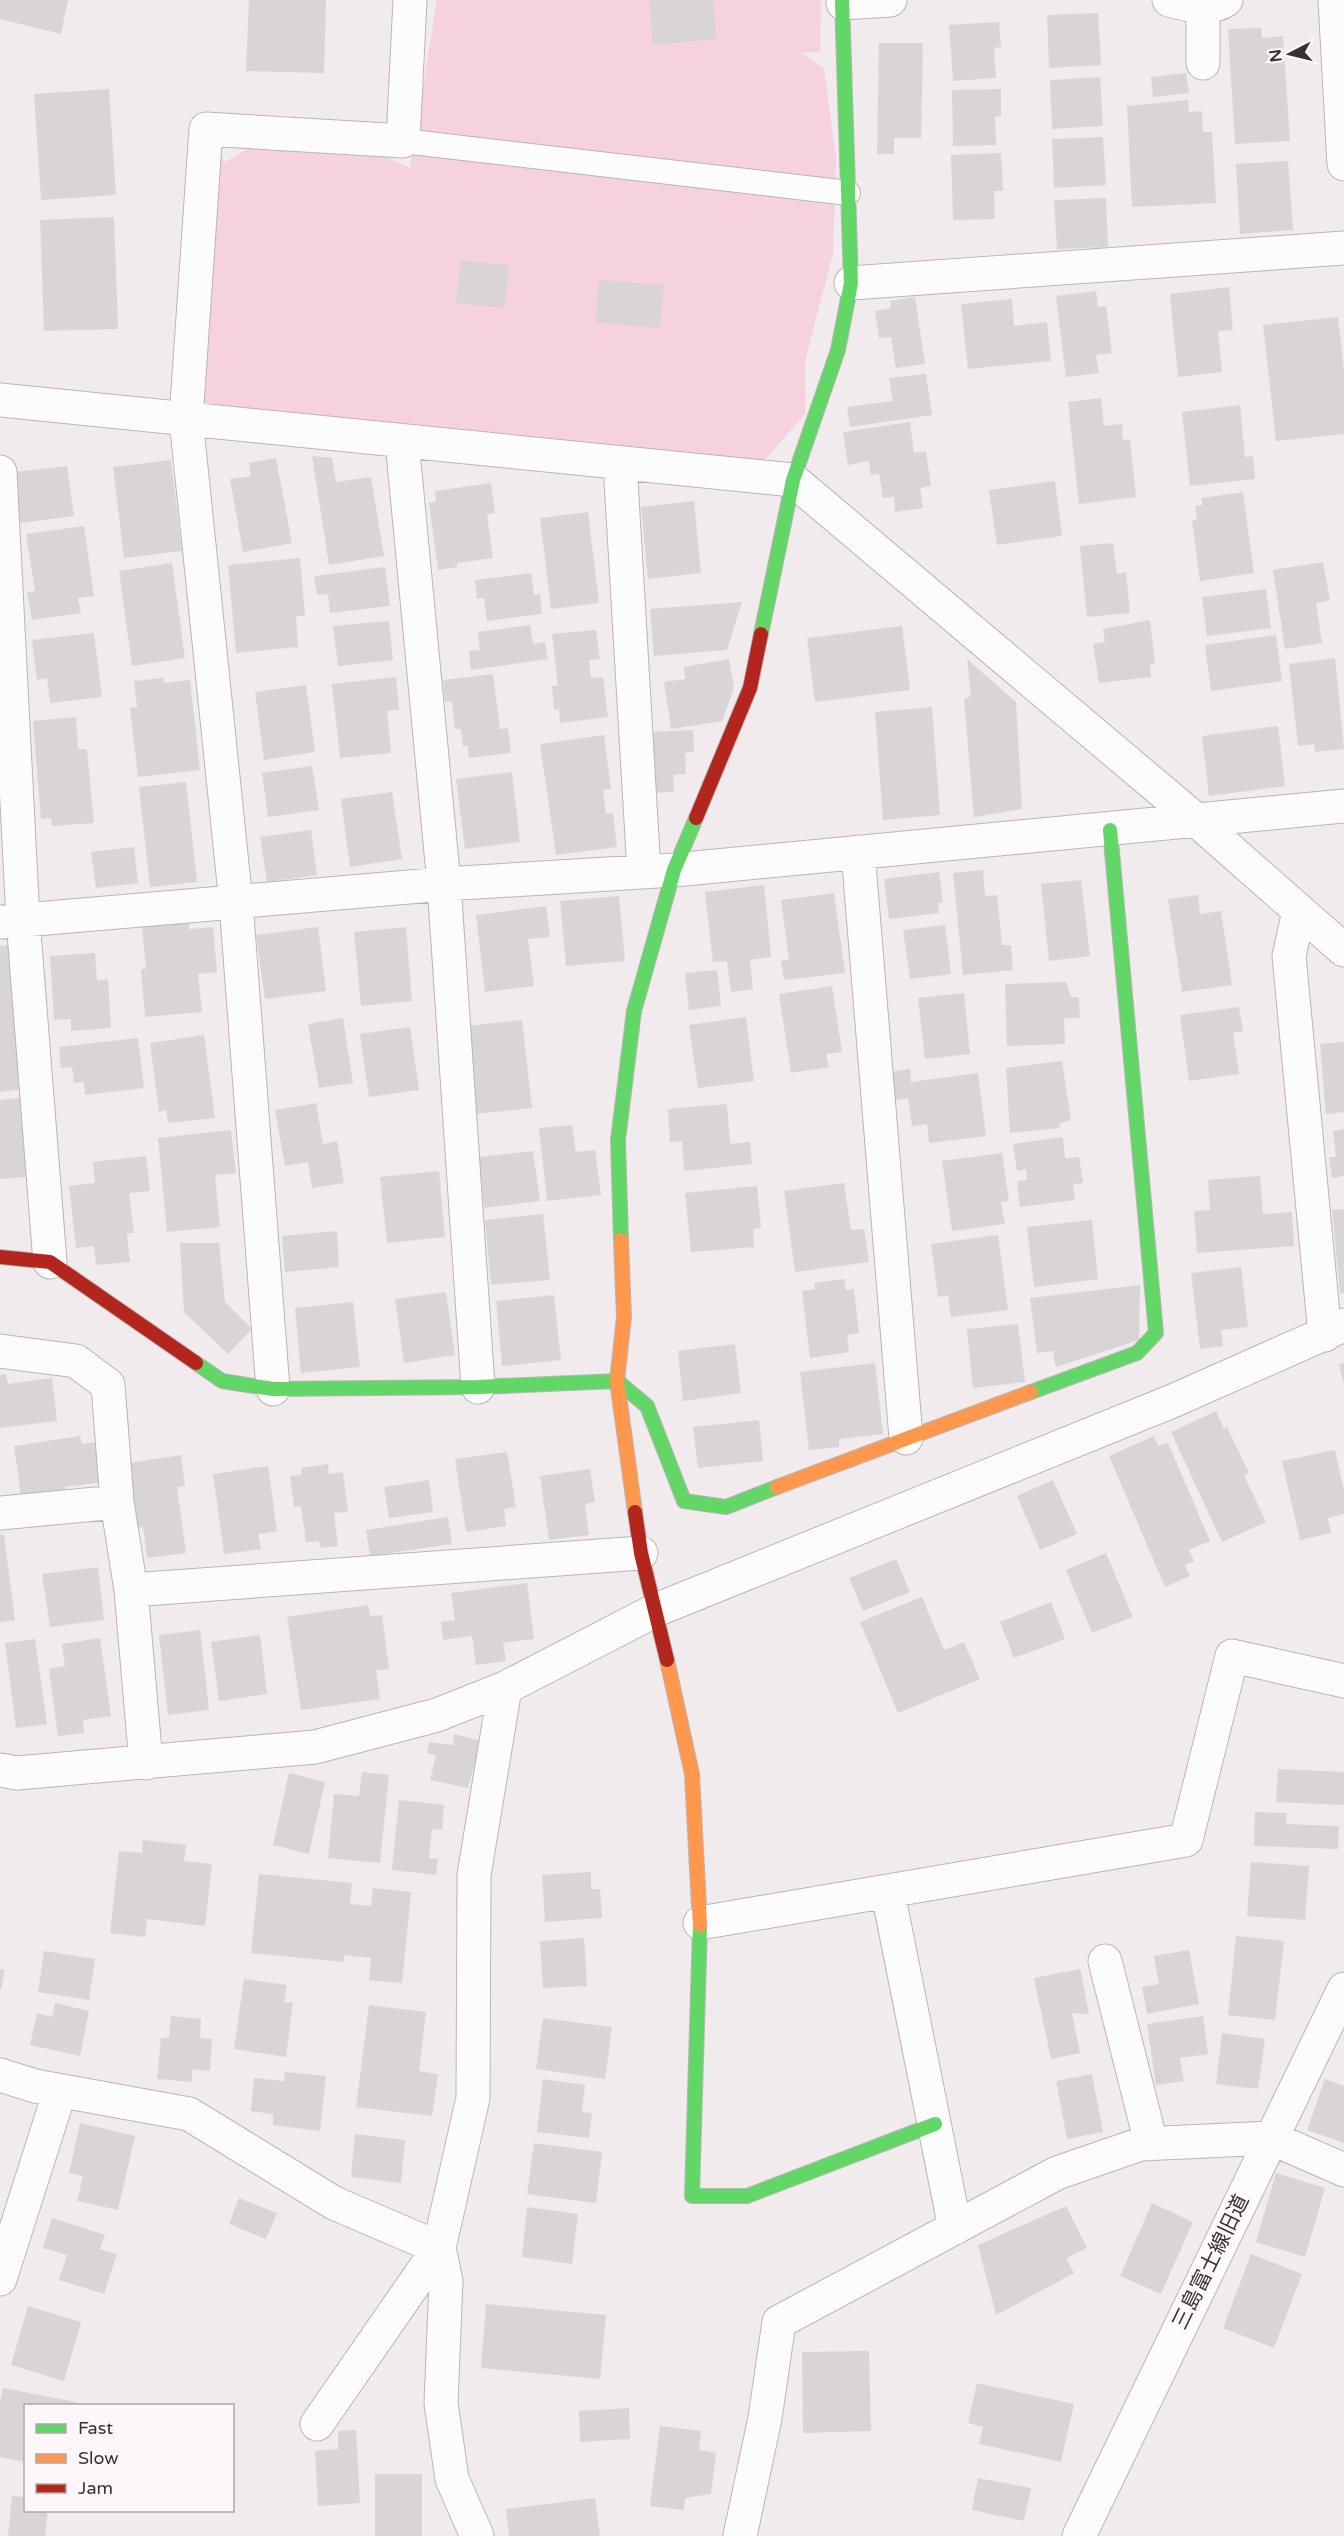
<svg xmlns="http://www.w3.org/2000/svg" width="1344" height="2536" font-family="'Varela Round','Noto Sans JP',sans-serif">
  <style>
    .green { fill: #f6d1de }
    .building { fill: #d9d4d6 }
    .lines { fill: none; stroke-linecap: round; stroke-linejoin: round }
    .lane-casing { stroke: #bab5b7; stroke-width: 26 }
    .street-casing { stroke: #bab5b7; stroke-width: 35 }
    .fast-casing { stroke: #bab5b7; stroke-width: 16 }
    .slow-casing { stroke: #bab5b7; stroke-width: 16 }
    .jam-casing { stroke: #bab5b7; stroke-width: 16 }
    .lane { stroke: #fdfcfc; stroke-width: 24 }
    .street { stroke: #fdfcfc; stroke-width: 33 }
    .fast { stroke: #63d668; stroke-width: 14 }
    .slow { stroke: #ff974d; stroke-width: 14 }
    .jam { stroke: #b3261e; stroke-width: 14 }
    .labels { text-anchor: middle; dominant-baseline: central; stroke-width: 6; stroke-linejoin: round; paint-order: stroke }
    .street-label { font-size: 21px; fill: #363233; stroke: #fef7f9 }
  </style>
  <rect width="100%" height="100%" fill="#f1ebed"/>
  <path class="green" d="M437 0H821L820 53 800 52 824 69 836 158 833 253 805 362V414L754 472 186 419 207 136 225 162 256 144 380 154 410 168Z"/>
  <path class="building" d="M0 0H68L61 34 0 19Z
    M249 0H326L324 73 246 71Z
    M649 0H713L716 39 653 45Z
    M1098 13 1101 65 1049 68 1047 15Z
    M999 22 1001 47 994 48 996 78 953 81 949 25Z
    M1261 28 1262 38 1283 36 1290 141 1235 144 1228 29Z
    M879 43H923L921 138H894V154H877Z
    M1186 73 1189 93 1153 97 1151 77Z
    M1100 77 1103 126 1052 129 1050 80Z
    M109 89 116 195 41 200 34 94Z
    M1001 89V116L995 117 996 145 953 146 952 90Z
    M1188 100 1189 112 1202 111 1203 132H1212L1216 203 1132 207 1127 106Z
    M1103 137 1106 185 1054 188 1052 139Z
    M1001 153 1003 191H994L995 219 953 220 951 155Z
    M1288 161 1293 230 1240 234 1236 164Z
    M1106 198 1108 247 1057 249 1054 200Z
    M114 217 118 329 44 331 40 220Z
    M461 261 509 265 504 308 456 303Z
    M599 280 664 285 660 328 596 322Z
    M1229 287 1233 330 1218 331 1222 372 1178 377 1170 294Z
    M1096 291 1098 307 1106 306 1112 353 1096 355 1099 373 1066 377 1056 296Z
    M915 297 925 364 896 368 891 337 879 338 875 311 891 308 890 301Z
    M1012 299 1014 326 1047 322 1051 361 968 369 961 304Z
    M1338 317 1344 370V434L1276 441 1263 325Z
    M926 374 932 415 850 427 847 407 893 401 889 378Z
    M1101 398 1104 426 1122 424 1123 440 1130 439 1136 497 1079 504 1068 402Z
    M1240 405 1245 457 1253 456 1255 479 1190 486 1182 412Z
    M910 422 914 453 926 451 931 486 920 488 923 508 895 512 894 497 883 498 879 474 871 475 869 461 848 465 843 432Z
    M312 456 332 458 336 482 371 477 384 556 329 565Z
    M276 458 292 543 243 552 230 479 251 476 249 463Z
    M171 460 182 551 124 558 113 467Z
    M67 466 74 516 21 523 14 472Z
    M1055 481 1062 536 997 545 989 490Z
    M491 483 495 513 487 514 493 558 457 563V567L438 570 429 503 436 501 435 491Z
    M1243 492 1254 573 1200 581 1192 520H1197L1195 506 1202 505V498Z
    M694 501 701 573 648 579 641 507Z
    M588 512 599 603 551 609 540 518Z
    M84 526 94 596 78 598 81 613 32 620 27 592 35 591 26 534Z
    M1113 543 1117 574 1126 572 1130 613 1087 617 1080 546Z
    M300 558 305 615 296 617 298 647 236 653 228 565Z
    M1323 562 1330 600 1316 603 1322 643 1285 649 1273 570Z
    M172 563 185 658 132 666 119 571Z
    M385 567 390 606 330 613 328 594 317 595 314 576Z
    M531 573 534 595 540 594 542 614 487 621 484 598 477 599 475 580Z
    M1266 589 1271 628 1207 636 1202 597Z
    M742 602 727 650 654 656 650 609Z
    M1150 620 1155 664 1150 665 1151 677 1099 683 1093 644 1105 642 1103 629Z
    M389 621 393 660 338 666 333 626Z
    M530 625 533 644 545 642 548 659 471 670 469 651 480 650 478 632Z
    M902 626 910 690 815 702 807 638Z
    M596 630 600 659 589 660 591 678 603 677 608 717 560 723 559 709 554 710 552 686H558L552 634Z
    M94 633 102 697 50 703 47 678 37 680 32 640Z
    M1276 635 1282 681 1211 691 1205 645Z
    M1335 658 1344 749 1315 752 1314 744 1298 746 1289 664Z
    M729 659 734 688 722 721 671 729 664 682 685 679 684 667Z
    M967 659 1016 702 1022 809 974 817 964 699 971 696Z
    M493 674 500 729 508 728 511 753 469 758 468 746H463L461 729H455L452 701 445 702 443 680Z
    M396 677 399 710 387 711 391 753 340 758 332 684Z
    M163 678 164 683 190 680 200 770 138 777 130 708 137 707 134 681Z
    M306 685 315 752 264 760 255 692Z
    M932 707 940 815 883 820 875 712Z
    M76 717 78 749H87L94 823 52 826 51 818 41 819 33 721Z
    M1278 726 1285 786 1209 796 1202 736Z
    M693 730 694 752 685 753 686 774 673 775 674 792 654 793 651 732Z
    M604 735 611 789 603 790 606 814 613 813 617 847 556 855 540 744Z
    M312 766 319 810 268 817 262 773Z
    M512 772 520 842 465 849 456 779Z
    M186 782 197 882 150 887 139 787Z
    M392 792 402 859 350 867 341 799Z
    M311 830 317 875 267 882 260 837Z
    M134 847 138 883 96 888 91 852Z
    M983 870 985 896 997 895 1002 945H1011L1013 970 963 975 953 873Z
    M939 872 943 903H938L939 913 889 919 884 879Z
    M1081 880 1090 956 1049 961 1041 884Z
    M764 885 771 957 750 960 753 989 731 992 727 961 713 962 705 892Z
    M834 893 845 973 784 980 781 961 789 960 781 900Z
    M1198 895 1200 914 1221 911 1232 985 1182 992 1168 899Z
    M619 896 625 961 566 966 560 901Z
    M546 906 550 937 528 939 534 986 485 992 476 915Z
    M189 920V929L213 927 217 972 198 974 202 1012 145 1017 141 969H146L142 925Z
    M945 925 951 974 910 979 903 930Z
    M318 927 326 991 265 999 256 935Z
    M406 927 412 1001 361 1006 354 932Z
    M8 945 25 1089 0 1092V946Z
    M95 953 97 981 108 979 111 1028 71 1031V1019L54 1020 50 956Z
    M717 970 721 1006 689 1010 685 973Z
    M1066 982 1071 997H1079L1080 1018H1064L1065 1044 1007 1046 1005 984Z
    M832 986 842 1052 826 1054 829 1067 791 1073 779 994Z
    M964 993 970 1054 925 1059 918 998Z
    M1239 1007 1243 1031 1233 1033 1239 1074 1189 1081 1180 1015Z
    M746 1017 754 1081 698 1088 689 1025Z
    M343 1018 353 1083 319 1088 308 1024Z
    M522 1020 532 1108 476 1114 467 1026Z
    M410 1027 419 1090 369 1097 360 1034Z
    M204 1035 215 1118 168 1123 166 1110 159 1112 150 1043Z
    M138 1038 144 1088 85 1095 84 1082 74 1083 72 1067 61 1068 59 1047Z
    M1344 1042V1112L1326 1114 1320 1044Z
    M1062 1061 1071 1120 1059 1124 1060 1128 1010 1133 1006 1068Z
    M910 1069 911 1082 978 1073 986 1136 929 1143 927 1124 912 1126 908 1098 895 1100 891 1072Z
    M26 1097 35 1176 0 1179V1100Z
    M316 1103 323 1144 337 1141 344 1183 312 1188 308 1162 285 1166 275 1110Z
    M727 1104 730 1144 750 1142 752 1164 684 1171 682 1141 670 1142 668 1109Z
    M572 1125 576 1152 595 1150 601 1195 547 1201 539 1128Z
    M1344 1129V1176L1332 1178 1329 1157H1336L1333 1131Z
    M231 1130 236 1173 215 1175 220 1227 167 1232 158 1138Z
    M1063 1137 1065 1158 1079 1157 1083 1183 1073 1184 1075 1200 1020 1207 1017 1181 1027 1180 1026 1169 1017 1171 1013 1144Z
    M533 1151 540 1201 484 1208 479 1157Z
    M1002 1153 1009 1201 1001 1202 1005 1224 952 1231 942 1161Z
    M146 1156 150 1191 129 1193 134 1233H127L130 1262 96 1265 94 1246 76 1248 69 1186 95 1183 93 1162Z
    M439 1171 445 1237 387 1243 380 1177Z
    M1260 1176 1263 1214 1292 1212 1294 1246 1197 1253 1194 1211 1210 1210 1208 1180Z
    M844 1183 851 1230 864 1229 869 1262 795 1272 784 1191Z
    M757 1186 761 1228 753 1229 754 1247 691 1252 685 1193Z
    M1344 1209V1293H1340L1332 1210Z
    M543 1214 550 1280 491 1285 485 1220Z
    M1092 1220 1098 1279 1034 1287 1027 1227Z
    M337 1231 339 1267 285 1272 282 1236Z
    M998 1235 1008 1310 951 1317 948 1295 938 1297 931 1244Z
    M180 1243H219L225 1302 252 1329 228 1354 184 1312Z
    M1241 1267 1248 1327 1221 1330 1223 1346 1200 1349 1191 1273Z
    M844 1279 846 1290 854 1289 859 1333 847 1335 849 1352 810 1358 802 1291 815 1289 814 1283Z
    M1140 1285 1139 1340 1056 1367 1053 1351 1037 1353 1030 1298Z
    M446 1292 455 1355 404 1363 395 1299Z
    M554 1295 561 1360 502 1366 496 1301Z
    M353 1302 360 1367 301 1373 295 1308Z
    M1018 1324 1025 1382 973 1388 967 1329Z
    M735 1344 741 1393 683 1401 678 1351Z
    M875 1363 883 1434 839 1439V1447L809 1450 800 1372Z
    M1344 1363V1382H1343L1339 1364Z
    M6 1374 8 1384 52 1378 57 1421 0 1428V1375Z
    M1216 1411 1224 1429 1227 1427 1249 1473 1244 1475 1266 1522 1222 1542 1171 1432Z
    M759 1420 763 1461 698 1468 693 1427Z
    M80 1436 82 1444 98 1442 104 1482 65 1487 66 1492 21 1495 14 1446Z
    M1154 1436 1158 1446 1168 1443 1210 1541 1189 1550 1194 1561 1185 1565 1190 1576 1165 1587 1109 1456Z
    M1335 1450 1344 1491V1514L1328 1518 1331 1533 1300 1540 1282 1461Z
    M507 1452 516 1507 504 1509 506 1526 466 1532 455 1459Z
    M181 1455 185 1486 177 1487 186 1553 147 1558 143 1527 138 1528 129 1463Z
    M328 1464 329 1474 343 1472 348 1512 334 1513 338 1546 320 1548 319 1541 306 1542 301 1506 294 1507 290 1476 301 1475V1468Z
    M268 1466 277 1531 258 1534 261 1549 224 1554 213 1474Z
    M590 1469 595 1502 585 1504 589 1535 549 1540 540 1476Z
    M429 1480 433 1512 389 1518 384 1487Z
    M1053 1480 1077 1534 1040 1550 1017 1496Z
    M448 1517 452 1544 370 1556 366 1530Z
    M0 1535H4L15 1620 0 1622Z
    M1106 1553 1133 1617 1092 1633 1066 1570Z
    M896 1559 910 1592 863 1611 849 1578Z
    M98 1567 104 1620 50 1627 42 1574Z
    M527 1583 534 1639 503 1643 506 1661 476 1665 472 1636 443 1640 441 1622 455 1620 451 1593Z
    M922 1597 944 1650 964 1642 980 1679 898 1713 860 1622Z
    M1051 1602 1065 1639 1014 1658 1000 1622Z
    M368 1605 370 1616 382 1615 389 1669 376 1670 380 1699 301 1710 287 1617Z
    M200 1630 209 1710 168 1715 159 1635Z
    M260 1635 267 1694 219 1701 211 1642Z
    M100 1638 111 1716 83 1720 84 1733 58 1736 49 1669 65 1666 62 1644Z
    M35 1639 47 1724 16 1728 5 1643Z
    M454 1734 481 1741 468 1788 430 1780 436 1756 427 1753 429 1742 453 1745Z
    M1278 1769 1344 1772V1805L1276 1802Z
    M362 1772 389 1775 380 1863 328 1858 334 1794 359 1796Z
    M289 1773 325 1782 309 1854 273 1845Z
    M399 1800 444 1805 442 1830 432 1829 429 1858 438 1859 436 1875 392 1870Z
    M1255 1812 1287 1813 1286 1824 1339 1826 1338 1849 1254 1846Z
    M143 1840 186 1845 184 1861 212 1864 205 1926 147 1919 145 1937 110 1933 119 1851 142 1853Z
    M1251 1862 1309 1866 1305 1920 1247 1916Z
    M591 1872V1889H600L602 1918 545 1922 542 1875Z
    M259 1874 352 1883 350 1904 371 1906 373 1888 411 1892 402 1983 369 1980 371 1958 344 1955V1962L251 1953Z
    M1236 1936 1284 1941 1275 2020 1228 2015Z
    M584 1938 587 1986 543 1988 540 1941Z
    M1189 1950 1199 2004 1147 2014 1142 1987 1159 1984 1154 1956Z
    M44 1951 95 1959 89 2000 38 1992Z
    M0 1969 5 1970 1 1990 0 1989Z
    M1080 1969 1089 2014 1072 2013 1080 2053 1051 2059 1034 1978Z
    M244 1979 287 1985 284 2003 293 2002 286 2057 234 2049Z
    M55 2003 89 2011 80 2056 30 2045 37 2013 52 2017Z
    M369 2005 426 2012 419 2071 438 2074 432 2116 356 2107Z
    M171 2016 201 2019 200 2038 212 2039 210 2071 192 2069V2082L157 2079 161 2038H169Z
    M1203 2016 1208 2054 1180 2058 1184 2081 1156 2085 1147 2024Z
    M543 2018 612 2027 605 2079 536 2069Z
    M1222 2033 1265 2039 1258 2089 1216 2084Z
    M285 2072 326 2076 320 2131 273 2125V2114L251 2111 254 2078 284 2081Z
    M1092 2074 1103 2132 1067 2139 1056 2081Z
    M543 2079 585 2085 582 2112 592 2113 589 2138 537 2132Z
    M1325 2079 1344 2086V2143L1307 2130Z
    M80 2123 135 2136 118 2210 77 2201 83 2176 69 2173Z
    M355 2134 405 2140 401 2183 351 2177Z
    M534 2143 602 2152 596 2203 527 2194Z
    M1276 2173 1325 2188 1305 2257 1256 2242Z
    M239 2198 277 2213 266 2239 229 2224Z
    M1152 2203 1193 2222 1161 2294 1120 2276Z
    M1066 2206 1087 2248 1066 2258 1074 2273 996 2315 978 2245Z
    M527 2207 578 2214 572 2264 522 2257Z
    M52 2218 105 2235 100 2249 117 2254 104 2294 59 2280 67 2255 43 2248Z
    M1251 2254 1302 2274 1274 2348 1223 2328Z
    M486 2304 606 2315 600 2379 481 2368Z
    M28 2306 81 2322 64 2381 11 2365Z
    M869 2351 871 2431 803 2433 802 2352Z
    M977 2383 1074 2404 1061 2462 979 2444 983 2427 968 2423Z
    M3 2388 76 2402V2406H26V2462L0 2457V2403Z
    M629 2408 630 2439 580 2442 579 2411Z
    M660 2426 701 2431 699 2450 716 2453 711 2494 685 2498 684 2510 650 2506Z
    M356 2430 360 2503 318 2506 315 2451 338 2449V2431Z
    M375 2474H422V2536H375Z
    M978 2478 1031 2488 1024 2521 972 2510Z
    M12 2496 26 2497V2510H48L45 2536H8Z
    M595 2498 600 2536H509L506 2509Z"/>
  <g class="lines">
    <defs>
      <path id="lane" d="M403 141 848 193"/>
      <path id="street" d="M1169 0C1187 5 1210 11 1226 0
        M1335 0 1344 164
        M843 3 890 0
        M1203 5V63
        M851 283 1344 248
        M0 400 793 480 1195 819 1344 950
        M402 441 444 884 478 1387
        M620 463 644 872
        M0 472 23 920 50 1262
        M858 852 906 1438
        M1299 911 1289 956 1325 1335
        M0 922 444 884 674 870 1344 806
        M0 1351 76 1361 108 1385 117 1502 131 1590 146 1763
        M273 1389 236 903 186 419 206 129 403 141 410 0
        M0 1513 117 1502
        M131 1590 641 1553
        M0 1770 17 1773 315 1747 437 1715 505 1688 656 1610 1175 1400 1344 1325
        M888 1893 955 2228
        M700 1923 1186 1840 1232 1656 1344 1681
        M1105 1961 1151 2143
        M0 2075 35 2086 189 2114 334 2203 439 2248 473 2098 474 1875 505 1688
        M439 2248 446 2281 441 2403 452 2479 477 2536
        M0 2279 60 2091
        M317 2424 439 2248
        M740 2536 765 2418 779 2322 1057 2173 1141 2144 1271 2138 1344 2170
        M1079 2536 1344 1989"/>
      <path id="fast" d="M761 634 793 480 838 350 851 283 842 0
        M621 1240 618 1140 634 1011 674 870 696 818
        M196 1363 222 1381 273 1389 478 1387 617 1381 647 1406 684 1501 726 1507 777 1487
        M1031 1392 1137 1353 1156 1333 1110 830
        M700 1925 692 2196H747L935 2124"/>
      <path id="slow" d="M621 1240 624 1317 617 1381 635 1512
        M777 1487 1031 1392
        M667 1660 692 1774 700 1925"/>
      <path id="jam" d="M696 818 750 688 761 634
        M0 1257 50 1262 196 1363
        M635 1512 641 1553 667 1660"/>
    </defs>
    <use href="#lane" class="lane-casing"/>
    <use href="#street" class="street-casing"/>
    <use href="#fast" class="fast-casing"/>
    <use href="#slow" class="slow-casing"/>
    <use href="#jam" class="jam-casing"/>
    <use href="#lane" class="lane"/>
    <use href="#street" class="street"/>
    <use href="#fast" class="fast"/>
    <use href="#slow" class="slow"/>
    <use href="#jam" class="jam"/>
  </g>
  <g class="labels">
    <g class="street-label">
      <text transform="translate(1211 2262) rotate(-64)">三島富士線旧道</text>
    </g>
  </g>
  <rect x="24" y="2404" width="210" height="108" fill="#fef7f9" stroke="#aea8aa" stroke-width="1.5"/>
  <rect x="36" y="2424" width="30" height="9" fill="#63d668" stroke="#aea8aa" stroke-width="1.5"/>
  <text x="78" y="2434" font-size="18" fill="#363233">Fast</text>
  <rect x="36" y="2454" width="30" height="9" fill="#ff974d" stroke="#aea8aa" stroke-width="1.5"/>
  <text x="78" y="2464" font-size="18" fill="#363233">Slow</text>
  <rect x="36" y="2484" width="30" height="9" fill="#b3261e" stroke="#aea8aa" stroke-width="1.5"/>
  <text x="78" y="2494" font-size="18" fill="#363233">Jam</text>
  <g transform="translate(1290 54) rotate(263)" stroke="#fef7f9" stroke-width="4.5" paint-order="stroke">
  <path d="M0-4.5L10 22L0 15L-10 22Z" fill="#363233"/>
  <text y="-9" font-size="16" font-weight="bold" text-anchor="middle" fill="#363233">N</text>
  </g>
</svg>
